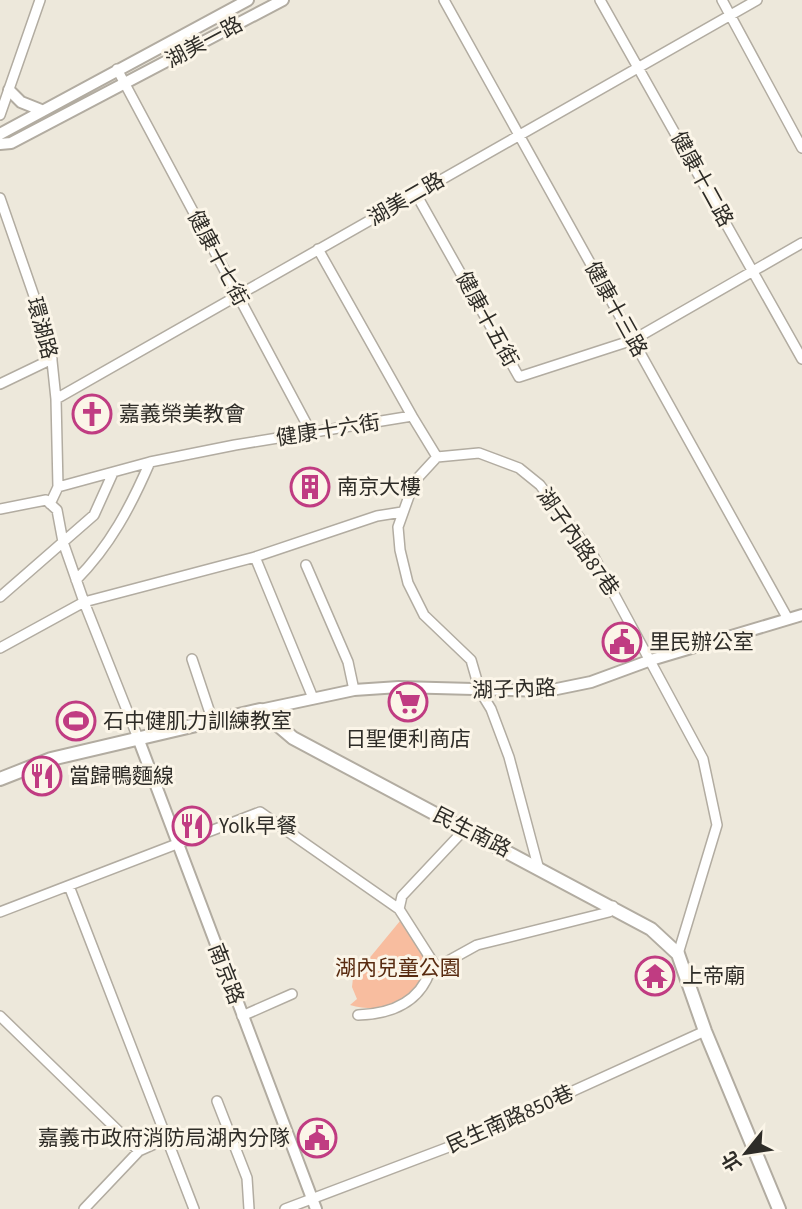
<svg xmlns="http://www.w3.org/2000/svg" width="802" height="1209" font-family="'Source Sans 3','Noto Sans TC',sans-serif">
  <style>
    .green { fill: #f8bd9f }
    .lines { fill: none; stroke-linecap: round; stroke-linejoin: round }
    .minor-casing { stroke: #b2aca1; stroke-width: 12 }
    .tertiary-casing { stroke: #b2aca1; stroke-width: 14 }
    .secondary-casing { stroke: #b2aca1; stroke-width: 16 }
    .minor { stroke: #fff; stroke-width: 9 }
    .tertiary { stroke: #fff; stroke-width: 10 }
    .secondary { stroke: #fff; stroke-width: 12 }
    .labels { text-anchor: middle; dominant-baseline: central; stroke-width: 6; stroke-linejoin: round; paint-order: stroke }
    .street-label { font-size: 21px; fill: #2e2c27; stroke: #fbf5e8 }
    .poi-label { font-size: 21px; fill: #2e2c27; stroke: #fbf5e8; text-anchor: start }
    .park-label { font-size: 21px; fill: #592b10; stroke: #fbf5e8 }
  </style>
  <rect width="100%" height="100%" fill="#ede8db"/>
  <path class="green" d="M400 921 413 935 430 965C428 971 426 981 422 986 405 1009 375 1012 350 1005L357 999 352 987 353 978Z"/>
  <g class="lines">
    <defs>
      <path id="minor" d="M444 0 788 619
        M600 0 802 359
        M722 0 802 148
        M117 69 312 434
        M0 115 40 0
        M416 194 519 377 633 340 802 243
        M0 198 50 342 56 399 58 487 50 504
        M0 384 52 359
        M56 399 757 0
        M412 416 437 457
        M437 457 479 453 519 468 540 485 594 557 703 759 717 825 678 954
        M437 457 414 482 398 527 400 550 408 583 424 615 471 660 480 691 491 709 509 757 538 866
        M58 487 150 462 235 445 412 416 318 249
        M0 509 46 500 57 510 63 542 84 602 138 738
        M255 557 313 698
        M306 565 348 662 354 690
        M76 580C110 546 131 506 150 462
        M0 597 94 515 112 475
        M0 648 84 602 255 557 377 516 402 512
        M192 659 213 722
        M69 886 194 1209
        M0 912 260 812 399 909
        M436 967 399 909 402 896 465 829
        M358 1015C390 1014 419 1003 430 971L477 945 609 912 613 906
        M0 1016 139 1151
        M242 1016 292 994
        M217 1101 247 1178 249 1209
        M84 1209 139 1151 168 1138
        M285 1209 454 1145 705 1031"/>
      <path id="tertiary" d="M9 90 21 102 41 110
        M0 134 248 0
        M0 144 11 143 283 0
        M260 710 354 690 399 687 547 691 591 682 651 660 802 615
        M138 738 316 1209"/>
      <path id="secondary" d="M0 779 51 759 260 710 293 738 651 929 678 954 705 1031 779 1209"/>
    </defs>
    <use href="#minor" class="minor-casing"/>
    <use href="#tertiary" class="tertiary-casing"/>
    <use href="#secondary" class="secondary-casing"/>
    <use href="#minor" class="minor"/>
    <use href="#tertiary" class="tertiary"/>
    <use href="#secondary" class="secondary"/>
  </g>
  <defs>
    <symbol id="church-ring" viewBox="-11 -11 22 22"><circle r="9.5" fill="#fbf5e8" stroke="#c03c82" stroke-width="1.5"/><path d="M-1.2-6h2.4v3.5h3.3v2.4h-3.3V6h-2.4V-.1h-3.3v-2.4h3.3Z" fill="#c03c82"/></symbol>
    <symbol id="building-ring" viewBox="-11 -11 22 22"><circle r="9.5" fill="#fbf5e8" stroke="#c03c82" stroke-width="1.5"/><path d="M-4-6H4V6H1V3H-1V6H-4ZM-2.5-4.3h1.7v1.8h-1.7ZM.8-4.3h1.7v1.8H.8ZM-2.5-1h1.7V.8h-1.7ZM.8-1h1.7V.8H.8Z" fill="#c03c82"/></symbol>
    <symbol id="civic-ring" viewBox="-11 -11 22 22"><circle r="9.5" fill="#fbf5e8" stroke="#c03c82" stroke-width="1.5"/><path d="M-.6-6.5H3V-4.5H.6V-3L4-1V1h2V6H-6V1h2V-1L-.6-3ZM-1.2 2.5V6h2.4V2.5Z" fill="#c03c82"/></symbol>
    <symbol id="supermarket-ring" viewBox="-11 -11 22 22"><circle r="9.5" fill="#fbf5e8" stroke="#c03c82" stroke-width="1.5"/><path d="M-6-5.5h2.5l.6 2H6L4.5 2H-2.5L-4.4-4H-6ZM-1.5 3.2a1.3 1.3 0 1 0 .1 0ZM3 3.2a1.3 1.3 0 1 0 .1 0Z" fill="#c03c82"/></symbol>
    <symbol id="stadium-ring" viewBox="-11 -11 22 22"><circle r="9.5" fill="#fbf5e8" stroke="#c03c82" stroke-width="1.5"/><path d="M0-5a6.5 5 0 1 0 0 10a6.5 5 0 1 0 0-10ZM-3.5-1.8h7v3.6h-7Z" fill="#c03c82"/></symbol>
    <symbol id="restaurant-ring" viewBox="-11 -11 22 22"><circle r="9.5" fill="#fbf5e8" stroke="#c03c82" stroke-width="1.5"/><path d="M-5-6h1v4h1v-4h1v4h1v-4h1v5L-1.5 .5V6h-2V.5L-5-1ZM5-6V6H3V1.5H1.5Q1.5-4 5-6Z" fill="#c03c82"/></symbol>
    <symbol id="temple-ring" viewBox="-11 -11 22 22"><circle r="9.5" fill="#fbf5e8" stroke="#c03c82" stroke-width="1.5"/><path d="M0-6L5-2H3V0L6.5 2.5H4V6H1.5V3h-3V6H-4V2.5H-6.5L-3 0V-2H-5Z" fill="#c03c82"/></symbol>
  </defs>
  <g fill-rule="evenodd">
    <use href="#church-ring" x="70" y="392" width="44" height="44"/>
    <use href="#building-ring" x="288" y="465" width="44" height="44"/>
    <use href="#civic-ring" x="600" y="620" width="44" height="44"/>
    <use href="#supermarket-ring" x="386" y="680" width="44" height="44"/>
    <use href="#stadium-ring" x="54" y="699" width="44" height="44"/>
    <use href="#restaurant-ring" x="20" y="754" width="44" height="44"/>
    <use href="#restaurant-ring" x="170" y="804" width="44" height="44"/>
    <use href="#temple-ring" x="633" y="954" width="44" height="44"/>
    <use href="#civic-ring" x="295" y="1116" width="44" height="44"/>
  </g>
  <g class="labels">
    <g class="street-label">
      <text transform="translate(204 42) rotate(-28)">湖美一路</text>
      <text transform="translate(702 179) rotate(61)">健康十二路</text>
      <text transform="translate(406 199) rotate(-30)">湖美二路</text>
      <text transform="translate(218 258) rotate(62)">健康十七街</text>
      <text transform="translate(616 309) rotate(61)">健康十三路</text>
      <text transform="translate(487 319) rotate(61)">健康十五街</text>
      <text transform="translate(42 328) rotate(75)">環湖路</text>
      <text transform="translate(328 430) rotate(-9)">健康十六街</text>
      <text transform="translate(578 542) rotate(55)">湖子內路87巷</text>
      <text transform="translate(514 689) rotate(-2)">湖子內路</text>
      <text transform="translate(472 832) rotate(27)">民生南路</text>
      <text transform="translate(226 974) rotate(69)">南京路</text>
      <text transform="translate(510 1119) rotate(-24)">民生南路850巷</text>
    </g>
    <g class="poi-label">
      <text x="119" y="414">嘉義榮美教會</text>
      <text x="337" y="487">南京大樓</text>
      <text x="649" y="642">里民辦公室</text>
      <text x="103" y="721">石中健肌力訓練教室</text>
      <text x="408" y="739" text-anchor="middle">日聖便利商店</text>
      <text x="69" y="776">當歸鴨麵線</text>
      <text x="219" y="826">Yolk早餐</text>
      <text x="682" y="976">上帝廟</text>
      <text x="290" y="1138" text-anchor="end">嘉義市政府消防局湖內分隊</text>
    </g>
    <g class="park-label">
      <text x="398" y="968">湖內兒童公園</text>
    </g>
  </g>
  <g transform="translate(746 1153) rotate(240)" stroke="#fbf5e8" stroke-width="5" paint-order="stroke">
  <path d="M0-5L12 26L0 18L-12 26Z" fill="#2e2c27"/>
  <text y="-10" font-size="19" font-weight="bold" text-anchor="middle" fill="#2e2c27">北</text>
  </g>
</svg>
